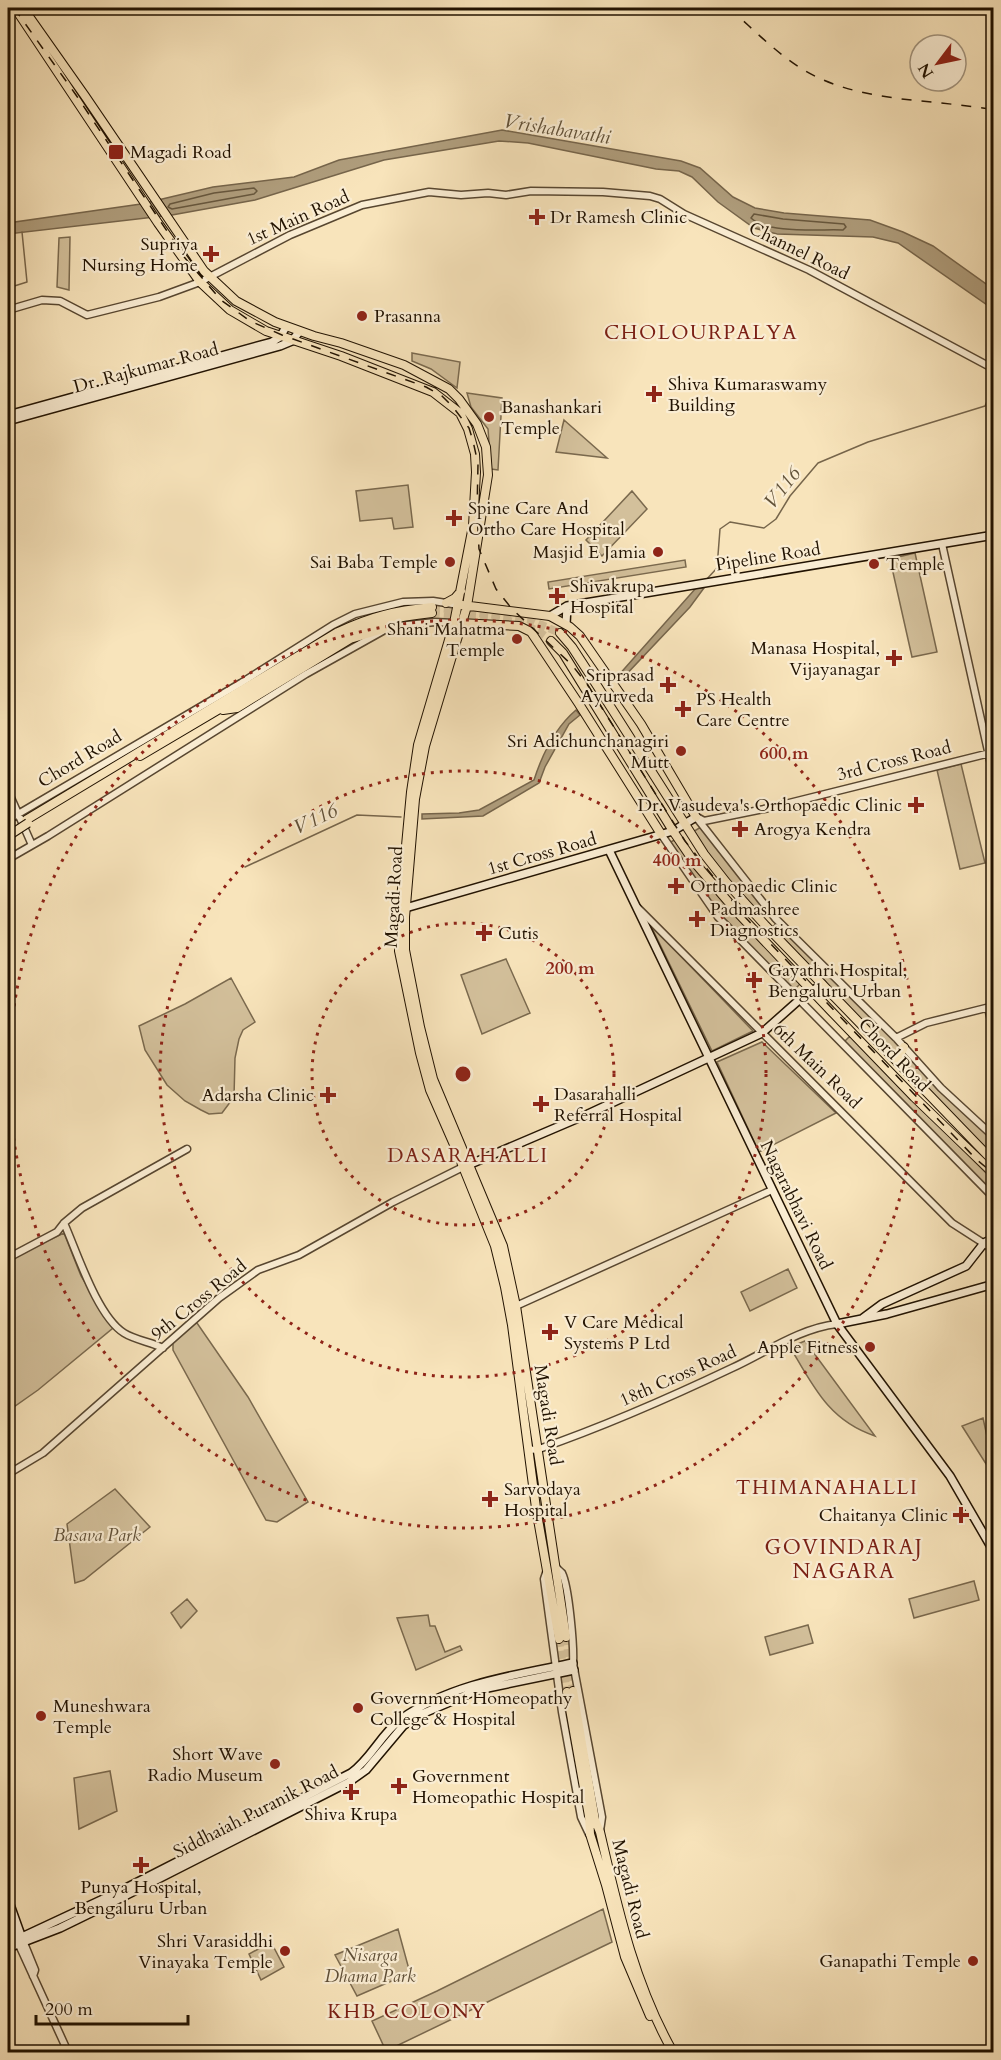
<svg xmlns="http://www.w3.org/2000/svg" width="1001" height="2060" font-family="Cardo,serif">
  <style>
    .green { fill: #d3c09b; stroke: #7a694e; stroke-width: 1.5 }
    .water { fill: #af9d7c; stroke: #76654b; stroke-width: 1.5 }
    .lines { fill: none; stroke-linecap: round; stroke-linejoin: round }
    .shore { stroke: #68583e; stroke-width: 1.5 }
    .stream { stroke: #76654b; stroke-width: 1.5 }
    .primary-tunnel { stroke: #d8c49f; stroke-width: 8; stroke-dasharray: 8 4; stroke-linecap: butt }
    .tertiary-casing { stroke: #574630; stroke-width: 9 }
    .secondary-casing { stroke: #211201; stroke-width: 10 }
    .primary-casing { stroke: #211201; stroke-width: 10 }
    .tertiary { stroke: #faedd3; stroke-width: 6 }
    .secondary { stroke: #faedd3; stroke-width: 7 }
    .primary { stroke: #f8e4bb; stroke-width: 8 }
    .rail { stroke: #211201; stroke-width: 1.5; stroke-dasharray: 10 10; stroke-linecap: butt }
    .primary-bridge-casing { stroke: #211201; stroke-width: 10; stroke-linecap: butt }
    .primary-bridge { stroke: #f8e4bb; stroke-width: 8 }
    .ring { fill: none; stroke: #8f2418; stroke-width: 3; stroke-dasharray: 3 6 }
    .poi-dot { fill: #8f2418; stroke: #faedd3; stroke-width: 2 }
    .labels { text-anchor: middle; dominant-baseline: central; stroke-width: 4.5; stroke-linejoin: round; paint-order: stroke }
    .poi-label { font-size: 18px; fill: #211201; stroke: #faedd3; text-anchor: start }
    .street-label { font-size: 18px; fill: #211201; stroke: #faedd3 }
    .park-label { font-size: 18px; font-style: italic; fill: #5f4f37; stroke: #faedd3 }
    .water-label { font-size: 20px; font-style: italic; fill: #615138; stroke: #faedd3 }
    .neighbourhood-label { font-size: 20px; letter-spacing: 1.5px; fill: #7a1f14; stroke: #faedd3 }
    .quarter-label { font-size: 21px; letter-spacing: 1.5px; fill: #7a1f14; stroke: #faedd3 }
    .centre { fill: #8f2418; stroke: #faedd3; stroke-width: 3 }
    .ring-label { font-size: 18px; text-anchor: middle; font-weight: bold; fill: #8f2418; stroke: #faedd3; stroke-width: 4.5; stroke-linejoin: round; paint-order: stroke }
  </style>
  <rect width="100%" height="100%" fill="#f8e4bb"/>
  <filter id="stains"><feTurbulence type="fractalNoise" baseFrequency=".00333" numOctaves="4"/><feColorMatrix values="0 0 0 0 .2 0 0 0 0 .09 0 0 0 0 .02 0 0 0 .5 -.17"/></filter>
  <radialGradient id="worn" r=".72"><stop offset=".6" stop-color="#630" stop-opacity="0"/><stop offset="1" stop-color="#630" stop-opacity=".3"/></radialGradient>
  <path class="green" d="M70 237 69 290 57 287 59 238Z
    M412 353 460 362 457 388 431 369 412 361Z
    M467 393 502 398 498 470 491 469 488 429 471 407Z
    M564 420 607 458 556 452Z
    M408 485 413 527 394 529 392 518 360 521 356 491Z
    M632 491 647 509 602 556 586 540Z
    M915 553 937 652 912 657 890 559Z
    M685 560 686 567 549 589 548 582Z
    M961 764 985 863 960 869 937 770Z
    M701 827 764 909 758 915 705 854 691 833Z
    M676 839 801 983 793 991 719 916 669 843Z
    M776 923 853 996 993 1141V1161L901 1060 771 929Z
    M650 924 753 1031 712 1051Z
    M506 959 530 1013 482 1034 461 975Z
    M231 978 255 1022 243 1030 239 1039 235 1058 234 1097 222 1113 209 1114 201 1110 185 1101 167 1085 145 1050 139 1026 185 1004Z
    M850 1036 993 1180V1195L843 1043Z
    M762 1042 836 1113 759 1152 717 1062Z
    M64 1233 81 1276 113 1328 38 1390 8 1411V1259Z
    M788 1269 797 1288 750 1311 741 1292Z
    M193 1323H197L248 1397 308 1502 277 1522 266 1520 173 1350V1343Z
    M805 1341 875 1436C829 1421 813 1386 790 1347Z
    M983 1418 993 1464V1475L962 1426Z
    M115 1489 150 1527 84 1580 75 1583 67 1524Z
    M974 1581 979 1600 914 1618 909 1599Z
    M187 1599 197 1611 181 1628 171 1613Z
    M428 1615 430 1626H435L445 1652 460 1646 462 1650 416 1670 397 1618Z
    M808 1625 813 1643 770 1655 765 1637Z
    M110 1771 117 1811 79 1829 74 1778Z
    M603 1909 612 1942 386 2051 372 2021 437 1991Z
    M398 1929 410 1973 357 1996 335 1955Z
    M271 1942 284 1967 261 1980 249 1954Z"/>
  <path class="water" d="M502 130 681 161 700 168 733 197 755 208 784 213 870 220 903 232 933 246 993 289V309L898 243 873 237 777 234 754 228 718 202 692 177 679 171 656 169 528 143 499 141 384 160 255 200 172 215 8 234V223L141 204 213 187 294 177 339 160Z
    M696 588H704L690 607 620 681 617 677Z
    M576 710 580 715 569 724 545 767 539 783 483 816 422 819V814L459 813 479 810 534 780C542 755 556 727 576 710Z"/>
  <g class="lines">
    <path class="shore" d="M254 188 257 191 254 194 172 209 168 207 170 204 214 193Z
      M754 214 783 219 844 224 846 227 843 230C819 229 768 234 751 218Z"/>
    <path class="stream" d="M8 288 27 282 22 232
      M706 580 717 568 720 529 730 522 764 528 776 519 790 496 818 463 868 442 985 406 994 385
      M245 867 357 815 401 817"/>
    <path class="primary-tunnel" d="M432 607 528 619 560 633
      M432 613C470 617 523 614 551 641
      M566 1637 573 1691
      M559 1639 567 1692"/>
    <defs>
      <path id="tertiary" d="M8 310 42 300 60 301 87 315 159 297 200 282 290 235 362 205 429 192 461 195 488 193 506 195 531 191 603 192 650 196 660 199 684 214 809 270 994 369
        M942 544 994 778
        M8 791 32 845
        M8 802 15 811
        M696 817 775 918 896 1038 941 1088 994 1137
        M697 817 704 821 769 808 994 752
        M8 820 241 683 333 625 355 614 403 602 433 601 459 605
        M661 834 718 917 994 1198
        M8 859 48 836 306 674 390 627 435 622 454 623
        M638 908 952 1223 994 1250
        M988 1008 994 1033
        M896 1038 926 1023 994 1006
        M64 1223C77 1252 97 1316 124 1333 135 1340 151 1342 163 1348
        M8 1258 57 1232 64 1223 82 1208 187 1149
        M516 1306 772 1190
        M530 1450 539 1449C605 1426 669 1398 732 1368 765 1353 800 1328 837 1324
        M8 1474 43 1453 219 1298 258 1270 299 1255 393 1202 463 1167
        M555 1566C557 1569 560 1571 562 1573 569 1587 574 1647 573 1663L602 1817 600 1831
        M547 1570 544 1579 562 1712 581 1817 589 1834
        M24 1943 35 1970 33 1976
        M19 1945 68 2052"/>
      <path id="secondary" d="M8 415 272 342 280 337 286 327
        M8 421 280 346 292 341 299 332
        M550 616 567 606 994 535
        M566 624 567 606
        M609 850 837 1324 950 1476 994 1552
        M402 909 673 831 696 817
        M466 1166 588 1114 762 1033 799 1000 822 984
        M863 1318 882 1304 966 1266 984 1243 994 1238
        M837 1324 887 1314 994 1284
        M8 1899 23 1941
        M8 1915 18 1942
        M8 1942 24 1936 114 1894 351 1773C371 1759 381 1734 401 1719 450 1684 515 1675 573 1663
        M8 1948 60 1928 103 1907 349 1782 366 1770 403 1726 417 1716 478 1690 574 1670"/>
      <path id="primary" d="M15 8 158 223 200 282 230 310 266 331 341 356 433 392 460 413 468 429 475 454 476 472 473 526 454 623 418 745 411 792 400 910 399 951 420 1053 430 1090 455 1147 495 1246 505 1287 512 1325 536 1508 559 1639
        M23 8 85 96 204 271 236 301 275 322 314 336 341 343 404 365 449 389 459 399 477 424 486 447 488 475 467 606 425 746 415 799 405 917V950L420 1027 433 1079 503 1246 516 1306 566 1637
        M446 603 455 598 461 591
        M462 605 550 616 570 627 580 636 641 724 696 817
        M459 623 519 626 531 632 579 704 661 834
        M560 633 572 647 596 684 704 854 726 882 765 925 994 1162
        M551 641 563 653 673 831 694 862 737 912 831 1011 914 1097 994 1174
        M223 710 237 708 350 639 390 627
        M140 756 341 637C374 621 396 617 432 613
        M26 820 338 632C372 616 394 611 432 607
        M897 1062 904 1047
        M573 1691 595 1820 600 1832C618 1909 634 1983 673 2052
        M567 1692 589 1816 590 1834 606 1885 625 1957 650 2016"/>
    </defs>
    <use href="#tertiary" class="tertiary-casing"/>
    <use href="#secondary" class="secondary-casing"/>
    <use href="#primary" class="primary-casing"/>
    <use href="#tertiary" class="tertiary"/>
    <use href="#secondary" class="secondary"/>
    <use href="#primary" class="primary"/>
    <path class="rail" d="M14 8 76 95 185 258 221 300 250 321 282 335 426 387 442 396 453 407 469 428 473 441 478 464 477 512 479 549 496 589 512 609 572 665 587 684 685 841 745 917 976 1159 994 1174
      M729 8C752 28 773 50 799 67 856 104 930 98 994 110"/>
    <defs>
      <path id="primary-bridge" d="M8 836 28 823"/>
    </defs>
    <use href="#primary-bridge" class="primary-bridge-casing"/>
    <use href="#primary-bridge" class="primary-bridge"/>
  </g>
  <g class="ring">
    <circle cx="463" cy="1074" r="151"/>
    <circle cx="463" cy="1074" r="303"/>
    <circle cx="463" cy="1074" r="454"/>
  </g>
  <g class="poi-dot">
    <rect x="108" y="144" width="16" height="16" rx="3"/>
    <path d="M534 208h6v6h6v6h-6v6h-6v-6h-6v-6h6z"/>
    <path d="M208 245h6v6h6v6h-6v6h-6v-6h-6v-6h6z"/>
    <circle cx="362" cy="316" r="6"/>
    <path d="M651 385h6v6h6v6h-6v6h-6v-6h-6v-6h6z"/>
    <circle cx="489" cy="417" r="6"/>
    <path d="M451 509h6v6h6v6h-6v6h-6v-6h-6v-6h6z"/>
    <circle cx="658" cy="552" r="6"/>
    <circle cx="450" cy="562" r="6"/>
    <circle cx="874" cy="564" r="6"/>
    <path d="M554 587h6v6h6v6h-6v6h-6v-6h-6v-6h6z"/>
    <circle cx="517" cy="639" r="6"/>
    <path d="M891 649h6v6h6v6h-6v6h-6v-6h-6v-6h6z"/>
    <path d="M665 676h6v6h6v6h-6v6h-6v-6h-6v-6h6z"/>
    <path d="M680 700h6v6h6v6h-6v6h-6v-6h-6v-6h6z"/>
    <circle cx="681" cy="751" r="6"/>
    <path d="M913 796h6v6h6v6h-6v6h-6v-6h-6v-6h6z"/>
    <path d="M737 820h6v6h6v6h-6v6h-6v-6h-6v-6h6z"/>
    <path d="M673 877h6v6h6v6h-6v6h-6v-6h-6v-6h6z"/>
    <path d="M694 910h6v6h6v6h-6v6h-6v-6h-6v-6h6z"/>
    <path d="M481 924h6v6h6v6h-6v6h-6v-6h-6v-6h6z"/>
    <path d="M751 971h6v6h6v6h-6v6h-6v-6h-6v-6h6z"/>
    <path d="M325 1086h6v6h6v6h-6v6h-6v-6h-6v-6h6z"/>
    <path d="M538 1095h6v6h6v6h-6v6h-6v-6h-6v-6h6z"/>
    <path d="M547 1323h6v6h6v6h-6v6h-6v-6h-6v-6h6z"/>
    <circle cx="870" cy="1347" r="6"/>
    <path d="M487 1490h6v6h6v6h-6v6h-6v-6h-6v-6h6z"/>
    <path d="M958 1506h6v6h6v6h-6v6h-6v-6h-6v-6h6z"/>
    <circle cx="358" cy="1708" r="6"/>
    <circle cx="41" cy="1716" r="6"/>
    <circle cx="275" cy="1764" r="6"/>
    <path d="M396 1777h6v6h6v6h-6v6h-6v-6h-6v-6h6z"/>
    <path d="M348 1783h6v6h6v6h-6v6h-6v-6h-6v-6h6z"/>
    <path d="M138 1856h6v6h6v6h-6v6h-6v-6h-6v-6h6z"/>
    <circle cx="285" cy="1951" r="6"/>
    <circle cx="973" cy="1961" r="6"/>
  </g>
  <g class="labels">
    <g class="poi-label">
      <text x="130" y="152">Magadi Road</text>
      <text x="550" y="217">Dr Ramesh Clinic</text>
      <text x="198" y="244" text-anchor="end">Supriya<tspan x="198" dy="21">Nursing Home</tspan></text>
      <text x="374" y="316">Prasanna</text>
      <text x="668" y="384">Shiva Kumaraswamy<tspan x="668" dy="21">Building</tspan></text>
      <text x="501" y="407">Banashankari<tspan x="501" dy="21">Temple</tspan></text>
      <text x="468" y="508">Spine Care And<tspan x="468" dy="21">Ortho Care Hospital</tspan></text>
      <text x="646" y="552" text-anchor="end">Masjid E Jamia</text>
      <text x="438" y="562" text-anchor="end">Sai Baba Temple</text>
      <text x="886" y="564">Temple</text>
      <text x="570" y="586">Shivakrupa<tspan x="570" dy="21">Hospital</tspan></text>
      <text x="505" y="629" text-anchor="end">Shani Mahatma<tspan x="505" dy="21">Temple</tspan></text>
      <text x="880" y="648" text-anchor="end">Manasa Hospital,<tspan x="880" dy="21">Vijayanagar</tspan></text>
      <text x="654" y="675" text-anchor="end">Sriprasad<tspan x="654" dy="21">Ayurveda</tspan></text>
      <text x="696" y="699">PS Health<tspan x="696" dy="21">Care Centre</tspan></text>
      <text x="669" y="741" text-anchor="end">Sri Adichunchanagiri<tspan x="669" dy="21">Mutt</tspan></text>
      <text x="902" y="805" text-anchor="end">Dr. Vasudeva's Orthopaedic Clinic</text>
      <text x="754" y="829">Arogya Kendra</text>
      <text x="690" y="886">Orthopaedic Clinic</text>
      <text x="710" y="909">Padmashree<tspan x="710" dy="21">Diagnostics</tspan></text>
      <text x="498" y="933">Cutis</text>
      <text x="768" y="970">Gayathri Hospital,<tspan x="768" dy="21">Bengaluru Urban</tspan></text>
      <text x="554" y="1094">Dasarahalli<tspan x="554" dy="21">Referral Hospital</tspan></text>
      <text x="314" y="1095" text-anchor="end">Adarsha Clinic</text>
      <text x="564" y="1322">V Care Medical<tspan x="564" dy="21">Systems P Ltd</tspan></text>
      <text x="858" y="1347" text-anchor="end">Apple Fitness</text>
      <text x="504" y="1489">Sarvodaya<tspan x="504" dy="21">Hospital</tspan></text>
      <text x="948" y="1515" text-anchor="end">Chaitanya Clinic</text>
      <text x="370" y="1698">Government Homeopathy<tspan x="370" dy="21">College &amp; Hospital</tspan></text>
      <text x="53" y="1706">Muneshwara<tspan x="53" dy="21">Temple</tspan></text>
      <text x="263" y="1754" text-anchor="end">Short Wave<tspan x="263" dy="21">Radio Museum</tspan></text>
      <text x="412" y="1776">Government<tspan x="412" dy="21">Homeopathic Hospital</tspan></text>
      <text x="351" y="1814" text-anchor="middle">Shiva Krupa</text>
      <text x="141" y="1887" text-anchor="middle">Punya Hospital,<tspan x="141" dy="21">Bengaluru Urban</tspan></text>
      <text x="273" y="1941" text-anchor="end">Shri Varasiddhi<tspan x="273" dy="21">Vinayaka Temple</tspan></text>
      <text x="961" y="1961" text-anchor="end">Ganapathi Temple</text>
    </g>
    <g class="street-label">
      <text transform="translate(298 218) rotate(-24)">1st Main Road</text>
      <text transform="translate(799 251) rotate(26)">Channel Road</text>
      <text transform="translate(146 368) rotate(-15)">Dr. Rajkumar Road</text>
      <text transform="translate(768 557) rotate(-9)">Pipeline Road</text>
      <text transform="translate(80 759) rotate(-31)">Chord Road</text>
      <text transform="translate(894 761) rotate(-14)">3rd Cross Road</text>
      <text transform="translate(542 854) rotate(-16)">1st Cross Road</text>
      <text transform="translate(394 897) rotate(-87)">Magadi Road</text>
      <text transform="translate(894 1055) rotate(46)">Chord Road</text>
      <text transform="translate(817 1066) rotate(44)">6th Main Road</text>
      <text transform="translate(796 1205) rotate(64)">Nagarabhavi Road</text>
      <text transform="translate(199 1300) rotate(-39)">9th Cross Road</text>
      <text transform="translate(678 1376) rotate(-24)">18th Cross Road</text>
      <text transform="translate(548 1415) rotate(81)">Magadi Road</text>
      <text transform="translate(256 1812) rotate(-27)">Siddhaiah Puranik Road</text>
      <text transform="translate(630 1889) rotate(76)">Magadi Road</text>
    </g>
    <g class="park-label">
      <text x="97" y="1535">Basava Park</text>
      <text x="370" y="1955">Nisarga<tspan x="370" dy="21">Dhama Park</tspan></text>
    </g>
    <g class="water-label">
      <text transform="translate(557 129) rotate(9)">Vrishabavathi</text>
      <text transform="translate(782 488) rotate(-52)">V116</text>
      <text transform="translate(315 819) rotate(-25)">V116</text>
    </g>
    <g class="neighbourhood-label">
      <text x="701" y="332">CHOLOURPALYA</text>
      <text x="468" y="1155">DASARAHALLI</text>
      <text x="827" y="1487">THIMANAHALLI</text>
      <text x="407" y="2011">KHB COLONY</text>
    </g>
    <g class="quarter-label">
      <text x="844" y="1547">GOVINDARAJ<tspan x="844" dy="24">NAGARA</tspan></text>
    </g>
  </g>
  <circle cx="463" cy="1074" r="9" class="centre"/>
  <g class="ring-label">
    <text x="784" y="759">600 m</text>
    <text x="677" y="866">400 m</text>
    <text x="570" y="974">200 m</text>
  </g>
  <rect width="1001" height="2060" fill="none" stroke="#f8e4bb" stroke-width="30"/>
  <rect x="9" y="9" width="983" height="2042" fill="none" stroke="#211201" stroke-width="3"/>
  <rect x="15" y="15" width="971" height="2030" fill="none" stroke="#211201" stroke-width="1.5"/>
  <g transform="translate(938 63) rotate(238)"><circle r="28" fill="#faedd3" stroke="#a3957f" stroke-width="1.5"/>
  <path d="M0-4.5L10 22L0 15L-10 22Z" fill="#8f2418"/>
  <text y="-9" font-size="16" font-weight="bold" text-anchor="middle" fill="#211201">N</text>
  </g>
  <path d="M36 2015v9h152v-9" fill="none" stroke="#211201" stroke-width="3"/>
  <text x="45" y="2015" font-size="18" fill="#211201" stroke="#faedd3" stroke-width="4.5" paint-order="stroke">200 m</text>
  <rect width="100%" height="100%" filter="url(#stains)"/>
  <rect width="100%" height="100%" fill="url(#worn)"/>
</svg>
